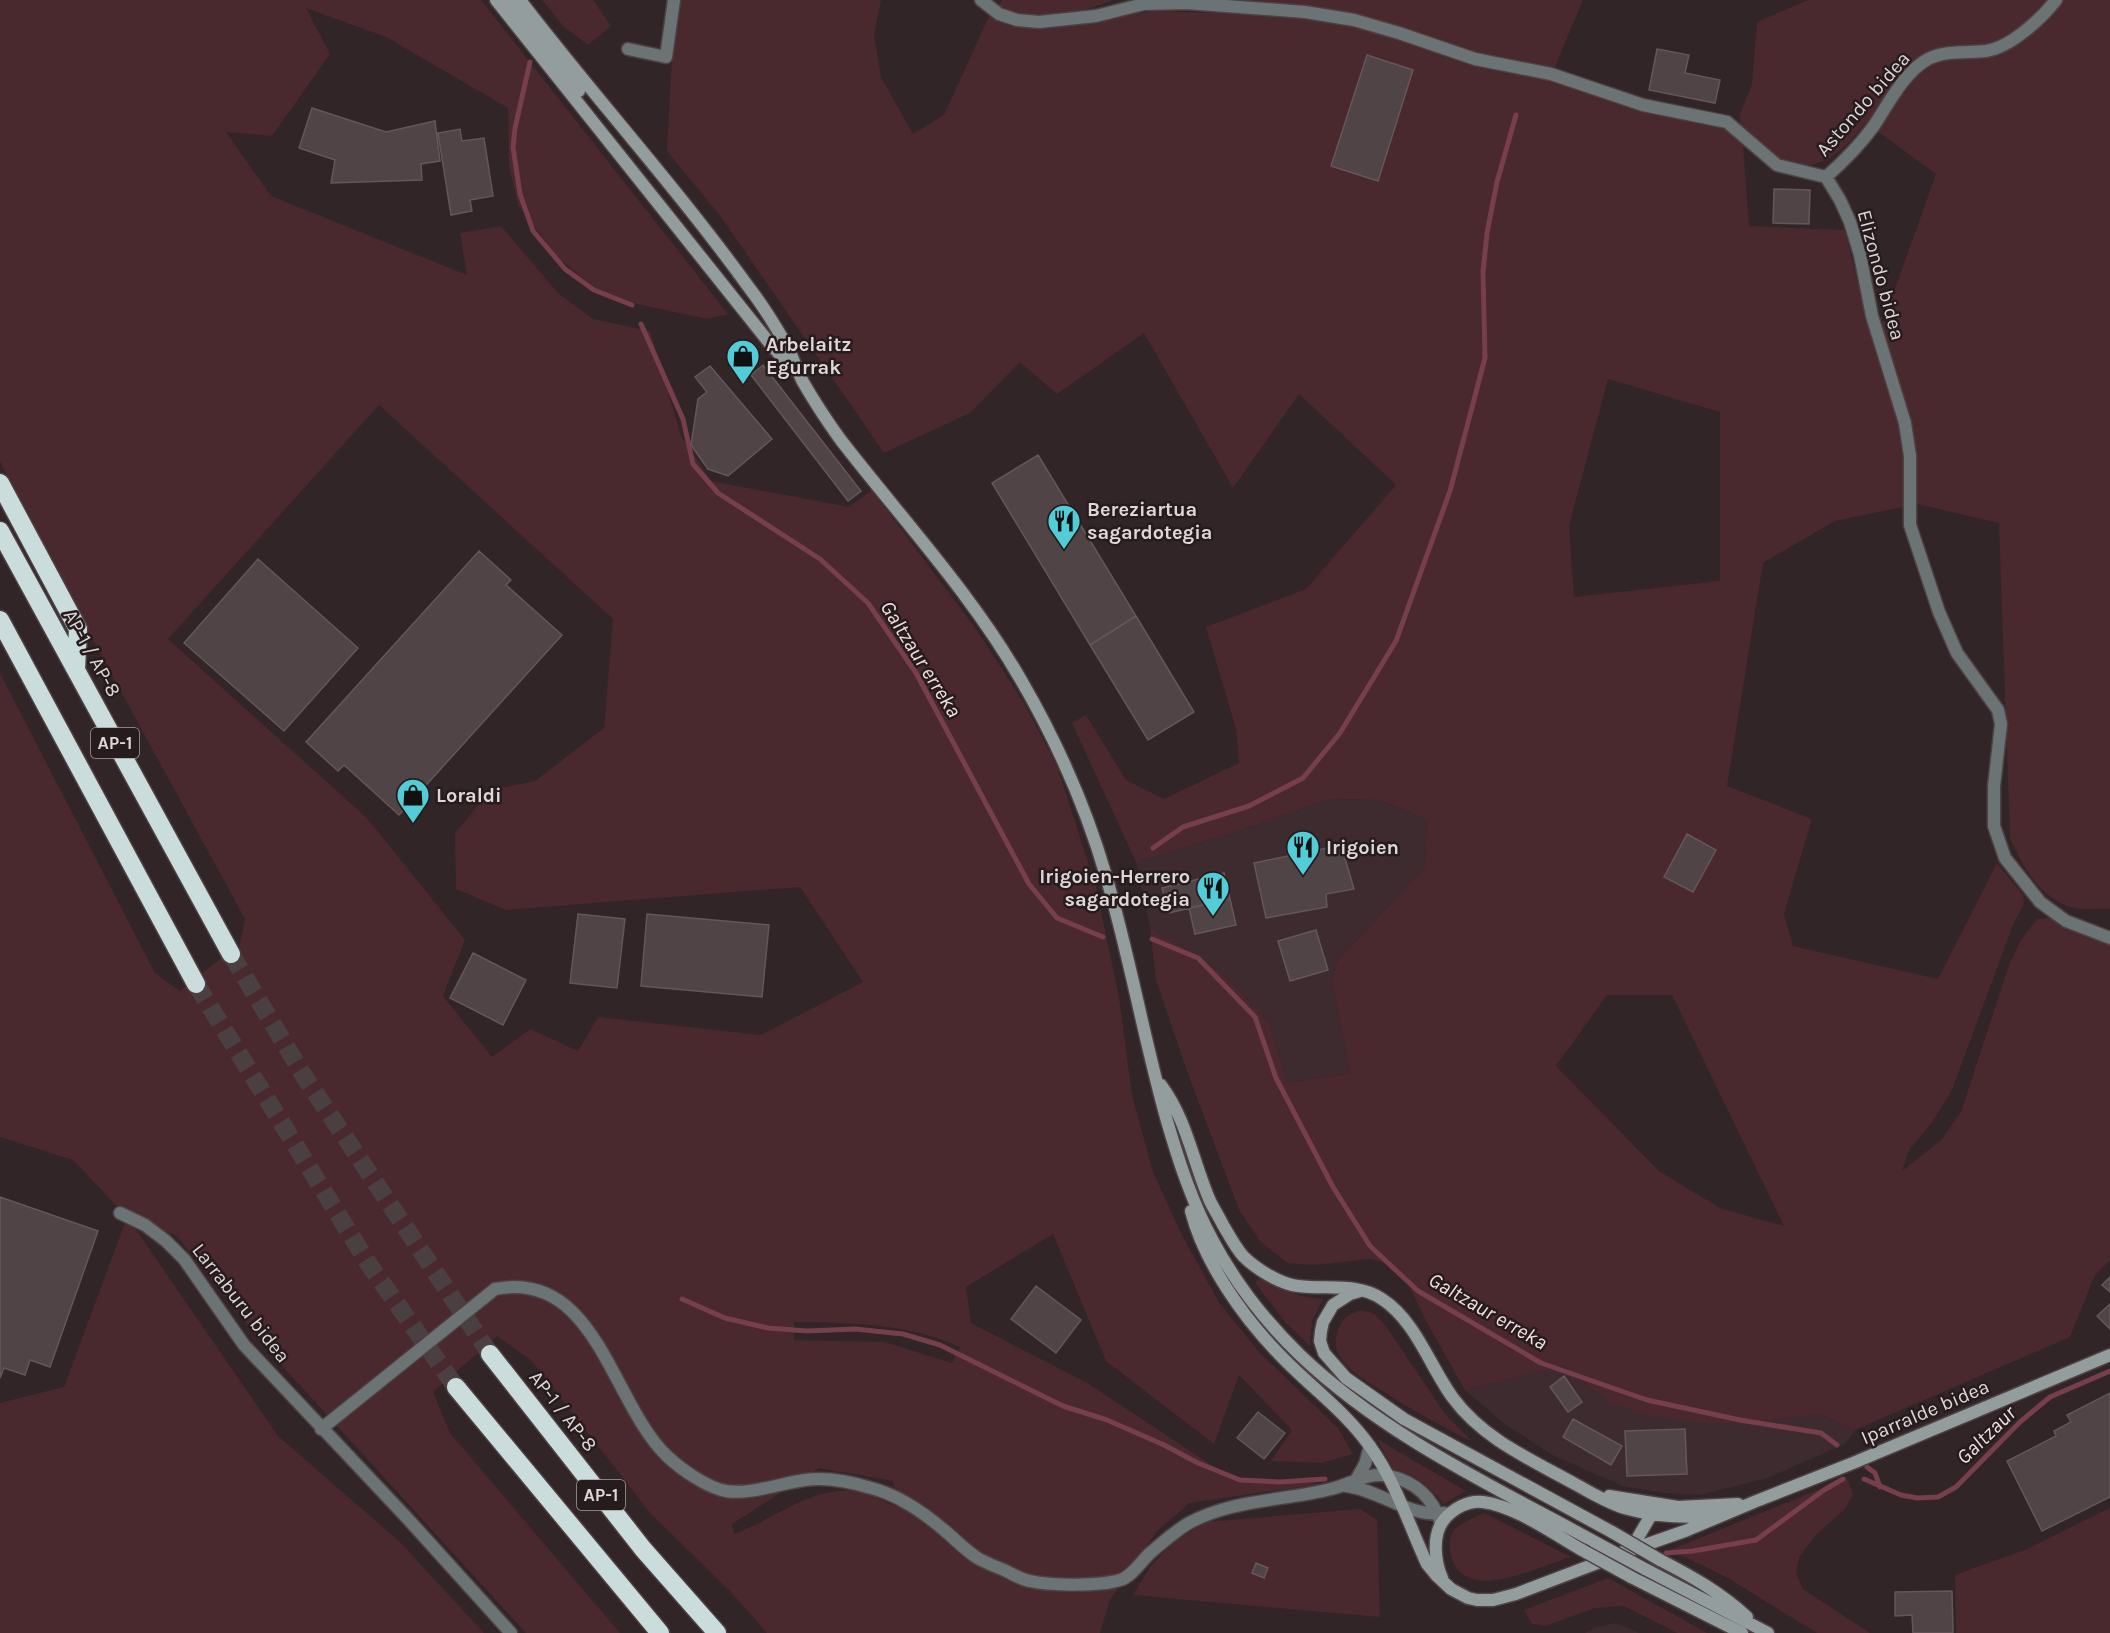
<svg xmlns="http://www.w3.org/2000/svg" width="2110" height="1633" font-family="Karla,sans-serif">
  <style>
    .built { fill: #3e2b2f }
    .green { fill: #49282e; fill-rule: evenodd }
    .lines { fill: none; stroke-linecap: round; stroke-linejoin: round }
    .stream { stroke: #763f4b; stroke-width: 5 }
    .building { fill: #514446; stroke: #655759; stroke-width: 1.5 }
    .highway-tunnel { stroke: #4b4041; stroke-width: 18; stroke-dasharray: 18 9; stroke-linecap: butt }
    .street-casing { stroke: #4d4143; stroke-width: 15 }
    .secondary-casing { stroke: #4d4143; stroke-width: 15 }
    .highway-casing { stroke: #4d4143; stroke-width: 21 }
    .street { stroke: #6c7374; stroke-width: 12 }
    .secondary { stroke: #939d9e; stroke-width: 12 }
    .highway { stroke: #cbdcdd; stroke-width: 18 }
    .secondary-bridge-casing { stroke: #4d4143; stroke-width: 15; stroke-linecap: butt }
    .secondary-bridge { stroke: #939d9e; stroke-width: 12 }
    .labels { text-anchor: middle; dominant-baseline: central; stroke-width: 5; stroke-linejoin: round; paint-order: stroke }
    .shield { fill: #271c1d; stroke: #a79e9f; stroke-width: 1.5 }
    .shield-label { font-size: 18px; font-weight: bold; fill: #ded6d7 }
    .street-label { font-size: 20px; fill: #ded6d7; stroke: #271c1d }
    .poi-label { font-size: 20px; font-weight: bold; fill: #ded6d7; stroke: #271c1d; text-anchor: start }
    .water-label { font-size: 21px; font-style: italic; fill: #f2dfe2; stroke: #271c1d }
  </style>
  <rect width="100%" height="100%" fill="#312527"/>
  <path class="built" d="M1329 799 1380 800 1427 820 1425 867 1337 961 1332 982 1350 1073 1287 1083 1270 1024 1222 973 1150 927 1136 862 1242 830Z
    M1564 1366 1607 1401 1757 1422 1820 1414 1855 1430 1845 1444 1767 1478 1700 1495 1664 1493 1623 1486 1556 1457 1506 1425 1465 1390Z
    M1616 1623 1639 1633H1585L1596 1627Z"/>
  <path class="green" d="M0 0H481L728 314 707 319 632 303 597 289 559 259 518 205 509 166 508 108 386 37 306 8 330 54 272 136 226 132 271 196 467 275 460 233 501 226 558 293 593 319 650 331 681 436 711 481 849 507 872 490 976 629 1024 703 1057 766 1096 887 1119 997 1132 1095 1153 1172 1182 1235 1220 1304 1261 1354 1338 1428 1353 1454 1321 1463 1271 1461 1292 1430 1239 1375 1214 1444 1106 1361 1053 1234 966 1287 971 1323 1089 1384 1228 1476 1321 1484 1190 1503 1157 1531 1110 1600 1100 1633H767L729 1590 651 1514 532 1361 497 1336 433 1392 450 1433 620 1633H526L264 1346 177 1236 128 1218 278 1436 399 1541 484 1633H0V1403L64 1387 127 1217 73 1160 0 1137V673L155 973 180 991 220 959 231 954 239 948 245 919 35 534 0 461ZM379 405 613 619 604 728 535 781 491 790 455 833 456 889 506 910 800 887 863 982 761 1035 598 1017 578 1051 530 1029 492 1057 443 996 465 940 367 818 168 639ZM794 1322C852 1323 906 1323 960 1347L952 1363 885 1342 794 1340ZM819 1468 893 1481 897 1507C885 1503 874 1495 862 1492 815 1483 775 1519 734 1534L732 1524Z
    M542 0H593L611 26 588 45 563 26Z
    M679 0H881L874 35 881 77 913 134 944 115 989 16 1015 26 1040 28 1155 11 1252 14 1341 23 1389 34 1489 68 1543 79 1644 112 1724 127 1743 144 1749 226 1845 230 1872 342 1899 426 1905 459 1903 507 1835 521 1763 563 1727 786 1812 819 1784 914 1793 946 1938 979 1997 863 2023 895 2024 904 2013 925 1952 1090 1933 1121 1909 1150 1902 1171 1941 1140 1961 1112 2009 965 2021 940 2037 919 2049 918 2075 931 2110 943V1260L2095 1275 2070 1337 1855 1430 1820 1414 1757 1422 1704 1423 1647 1415 1607 1401 1564 1366 1465 1390 1426 1321 1407 1282 1389 1264 1370 1259 1313 1265 1287 1263 1260 1241 1239 1210 1188 1074 1156 980 1150 927 1222 973 1270 1024 1287 1083 1350 1073 1332 982 1337 961 1425 867 1427 820 1380 800 1329 799 1242 830 1136 862 1072 723 1086 715 1126 780 1164 799 1239 763 1236 729 1206 627 1306 589 1396 485 1299 394 1233 488 1144 333 1057 394 1020 362 970 413 884 453 721 217 667 151 672 55ZM1608 379 1720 412V581L1574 597 1569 526ZM1607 995H1672L1784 1226 1720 1208 1659 1171 1556 1066Z
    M1002 0H1113C1083 13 1027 24 998 6Z
    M1214 0H1583L1554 69 1467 51 1431 38Z
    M1808 0H2110V909C2098 908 2078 911 2067 906 2037 894 2023 866 2010 838L1999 523 1917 504V457L1908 417 1882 325 1936 174 1866 123C1844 149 1818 179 1780 159 1765 151 1753 137 1740 126V114L1752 84 1757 22Z
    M1259 1278 1300 1296 1323 1299 1312 1321 1310 1346 1287 1324 1255 1283Z
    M1362 1310 1375 1314 1388 1329 1445 1414 1473 1442C1441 1426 1411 1410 1381 1390 1367 1381 1351 1373 1341 1359 1336 1352 1334 1341 1337 1333 1341 1319 1348 1314 1362 1310Z
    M1377 1439 1466 1491 1444 1504C1429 1487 1416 1474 1393 1469Z
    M1847 1478 1853 1494 1845 1509 1814 1537 1799 1558 1796 1573 1803 1589 1870 1633H1817L1728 1578 1670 1550Z
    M2110 1508V1633H1956L1955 1575 2027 1549Z
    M1360 1509 1377 1520 1380 1617 1133 1595 1150 1567 1174 1541 1206 1522Z
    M1484 1513 1571 1557C1546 1565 1512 1580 1486 1581 1478 1581 1466 1578 1460 1572 1450 1562 1445 1540 1455 1529 1463 1522 1474 1518 1484 1513Z
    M1608 1578 1707 1633H1677L1624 1606 1595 1608 1546 1626 1532 1624 1524 1610Z"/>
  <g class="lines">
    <path class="stream" d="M530 62 515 128 513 147 520 194 533 231 565 269 594 290 632 305
      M641 324 683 419 693 464 718 493 820 559 868 603 916 673 1029 884 1057 918 1103 937
      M1153 848 1183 827 1249 806 1303 778 1340 733 1396 641 1450 491 1485 358 1483 272 1487 233 1497 182 1516 115
      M1152 939 1198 958 1255 1017 1276 1078 1333 1187 1370 1246 1418 1291 1541 1363 1647 1400 1740 1420 1821 1433 1837 1445
      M682 1299 725 1318 768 1328 807 1331 855 1329 903 1334 940 1345 1063 1406 1107 1420 1164 1445 1198 1463 1240 1480 1280 1482 1325 1479
      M1867 1467 1875 1473 1880 1487
      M1864 1479 1901 1495 1917 1498 1938 1497 1956 1487 2020 1422 2050 1397 2110 1371
      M1666 1553 1693 1551 1756 1540 1824 1490 1843 1479"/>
  </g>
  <path class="building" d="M1657 49 1689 55 1685 73 1720 80 1715 103 1649 90Z
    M1367 55 1413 70 1378 181 1331 166Z
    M312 108 386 132 435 121 440 161 421 164 422 180 331 183 335 160 299 148Z
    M460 129 462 141 484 138 493 196 470 200 472 211 451 215 438 133Z
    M1774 189 1810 190 1809 224 1773 223Z
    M763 365 861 491 848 501 751 375Z
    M710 366 772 439 728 476 708 469 691 445 698 399 707 392 695 377Z
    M1038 455 1136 616 1090 645 992 483Z
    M479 551 511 580 506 585 562 635 399 815 344 765 338 771 306 742Z
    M258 559 358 648 284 731 184 643Z
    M1136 616 1194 712 1148 740 1090 645Z
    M1687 834 1716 850 1693 892 1664 877Z
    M1341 845 1354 889 1326 894 1327 907 1266 918 1254 863Z
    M1224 873 1230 899 1168 913 1162 888Z
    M1230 899 1236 925 1195 934 1189 908Z
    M578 914 625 919 617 988 570 983Z
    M647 914 769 925 762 997 641 986Z
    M1316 930 1328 970 1290 981 1278 941Z
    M473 953 526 980 503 1025 450 998Z
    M0 1197 98 1231 50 1367 30 1360 25 1375 4 1368 0 1378Z
    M2110 1277V1292L2102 1285Z
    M1036 1286 1081 1320 1056 1353 1011 1319Z
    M2110 1304V1329L2097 1316Z
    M1564 1376 1582 1402 1568 1412 1550 1387Z
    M2110 1393V1497L2042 1531 2007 1461 2056 1436 2054 1431 2071 1422 2067 1415Z
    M1258 1412 1285 1433 1264 1459 1237 1438Z
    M1573 1419 1622 1446 1611 1465 1563 1437Z
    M1685 1429 1687 1474 1627 1476 1625 1431Z
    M1256 1563 1268 1568 1264 1578 1252 1573Z
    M1952 1591 1953 1633H1913L1912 1615 1895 1616V1592Z"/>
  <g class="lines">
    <path class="highway-tunnel" d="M231 954 302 1073 490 1354
      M196 984 368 1263 456 1387"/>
    <defs>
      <path id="street" d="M981 0 999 14 1017 20 1039 22 1096 16 1144 4 1186 3 1305 12 1354 20 1399 33 1475 59 1551 74 1643 105 1727 122 1777 165 1826 177 1840 200 1850 222 1860 255 1872 316 1905 423 1910 456V525L1939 612 1957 653 1998 710 2001 724 1994 786V826L2005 858 2040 902 2066 921 2110 938
        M628 49 666 57 674 0
        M1826 177C1843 162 1859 146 1873 127 1888 105 1903 73 1928 59 1946 50 1967 53 1986 51 2011 47 2041 19 2056 0
        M120 1213 145 1225 166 1241 184 1259 244 1345 408 1519 511 1633
        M321 1429 495 1289C597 1269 611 1404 668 1457 682 1470 708 1488 726 1491 749 1495 782 1483 805 1480 826 1477 851 1482 871 1488 898 1495 923 1512 944 1530 955 1539 966 1551 979 1559 987 1563 996 1567 1004 1570 1013 1574 1022 1580 1030 1581 1051 1586 1101 1586 1120 1580 1131 1577 1141 1562 1149 1554 1162 1543 1175 1531 1189 1523 1233 1499 1284 1501 1331 1489 1352 1484 1368 1471 1390 1476 1416 1482 1433 1499 1441 1523
        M1356 1480 1365 1464 1370 1446
        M1346 1486C1380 1490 1410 1518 1444 1513"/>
      <path id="secondary" d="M496 0 771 345 794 370
        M509 0 579 91
        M520 0C595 98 678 189 750 289 764 307 776 327 787 346 793 358 797 370 803 382 814 401 827 421 840 439 901 518 971 593 1021 680 1057 742 1086 807 1106 876 1130 957 1144 1040 1167 1121 1179 1162 1192 1202 1212 1239 1234 1281 1266 1322 1300 1355 1385 1436 1493 1486 1595 1542
        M1161 1085C1187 1120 1193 1162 1210 1201 1214 1209 1219 1217 1223 1225 1229 1235 1235 1247 1243 1256 1256 1269 1280 1284 1298 1286 1326 1290 1357 1282 1382 1299 1416 1321 1430 1367 1453 1398 1483 1439 1532 1460 1575 1484 1592 1493 1609 1504 1628 1509 1656 1517 1685 1518 1714 1516
        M1191 1211C1204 1262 1243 1317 1279 1354 1308 1385 1344 1410 1369 1445 1395 1480 1409 1525 1427 1564L1436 1575 1451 1589 1468 1598 1477 1600H1493L1516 1594 1642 1546 1685 1531 1754 1502 1853 1463 2110 1355
        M1360 1291 1350 1294 1333 1305 1323 1322 1321 1331 1320 1341 1324 1353 1346 1378 1404 1419 1612 1532
        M1609 1496 1678 1507 1738 1504
        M1626 1549 1637 1539 1654 1510
        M1660 1560C1691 1576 1720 1592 1747 1617
        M1645 1569 1768 1633
        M1631 1577 1742 1633
        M1442 1578C1435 1562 1432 1536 1443 1521 1452 1509 1468 1500 1483 1502 1515 1506 1554 1534 1582 1550"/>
      <path id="highway" d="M0 483 78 629 76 670
        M0 531 231 954
        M0 620 196 984
        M490 1354 643 1549 717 1633
        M456 1387 660 1633"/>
    </defs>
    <use href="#street" class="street-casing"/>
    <use href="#secondary" class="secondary-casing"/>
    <use href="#highway" class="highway-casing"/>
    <use href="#street" class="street"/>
    <use href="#secondary" class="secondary"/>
    <use href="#highway" class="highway"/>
    <defs>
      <path id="secondary-bridge" d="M1612 1532 1660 1560
        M1595 1542 1645 1569
        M1582 1550 1631 1577"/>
    </defs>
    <use href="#secondary-bridge" class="secondary-bridge-casing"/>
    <use href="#secondary-bridge" class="secondary-bridge"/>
  </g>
  <defs>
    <symbol id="shop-pin" viewBox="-11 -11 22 30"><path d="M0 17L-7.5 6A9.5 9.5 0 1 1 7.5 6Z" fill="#52ccd6" stroke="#271c1d"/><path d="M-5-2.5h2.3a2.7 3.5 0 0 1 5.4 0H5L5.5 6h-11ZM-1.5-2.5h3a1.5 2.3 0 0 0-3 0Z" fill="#111"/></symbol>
    <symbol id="restaurant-pin" viewBox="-11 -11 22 30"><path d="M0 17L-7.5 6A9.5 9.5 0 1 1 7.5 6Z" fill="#52ccd6" stroke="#271c1d"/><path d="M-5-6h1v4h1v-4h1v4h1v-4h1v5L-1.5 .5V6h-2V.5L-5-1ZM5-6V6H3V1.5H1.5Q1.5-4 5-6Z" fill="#111"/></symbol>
  </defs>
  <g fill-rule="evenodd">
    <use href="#shop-pin" x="724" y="337" width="38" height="52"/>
    <use href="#restaurant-pin" x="1045" y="502" width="38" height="52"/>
    <use href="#shop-pin" x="394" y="776" width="38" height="52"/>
    <use href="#restaurant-pin" x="1284" y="828" width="38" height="52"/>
    <use href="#restaurant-pin" x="1194" y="869" width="38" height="52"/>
  </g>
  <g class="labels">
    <g class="shield">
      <rect x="91" y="728" width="48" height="30" rx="4.5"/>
      <rect x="577" y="1480" width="48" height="30" rx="4.5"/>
    </g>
    <g class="shield-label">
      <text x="115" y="743">AP-1</text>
      <text x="601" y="1495">AP-1</text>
    </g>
    <g class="street-label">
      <text transform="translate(1863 104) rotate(-49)">Astondo bidea</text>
      <text transform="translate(1881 275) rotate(75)">Elizondo bidea</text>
      <text transform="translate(92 653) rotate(61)">AP-1 / AP-8</text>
      <text transform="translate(241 1303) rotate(52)">Larraburu bidea</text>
      <text transform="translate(563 1411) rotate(52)">AP-1 / AP-8</text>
      <text transform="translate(1925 1412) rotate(-23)">Iparralde bidea</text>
    </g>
    <g class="poi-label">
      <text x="766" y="344">Arbelaitz<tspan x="766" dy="23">Egurrak</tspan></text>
      <text x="1087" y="509">Bereziartua<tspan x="1087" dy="23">sagardotegia</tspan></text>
      <text x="436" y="795">Loraldi</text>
      <text x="1326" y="847">Irigoien</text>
      <text x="1190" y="876" text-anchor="end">Irigoien-Herrero<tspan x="1190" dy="23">sagardotegia</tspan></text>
    </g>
    <g class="water-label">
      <text transform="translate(921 659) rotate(58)">Galtzaur erreka</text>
      <text transform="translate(1488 1311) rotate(30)">Galtzaur erreka</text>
      <text transform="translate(1986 1435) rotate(-44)">Galtzaur</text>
    </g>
  </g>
</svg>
